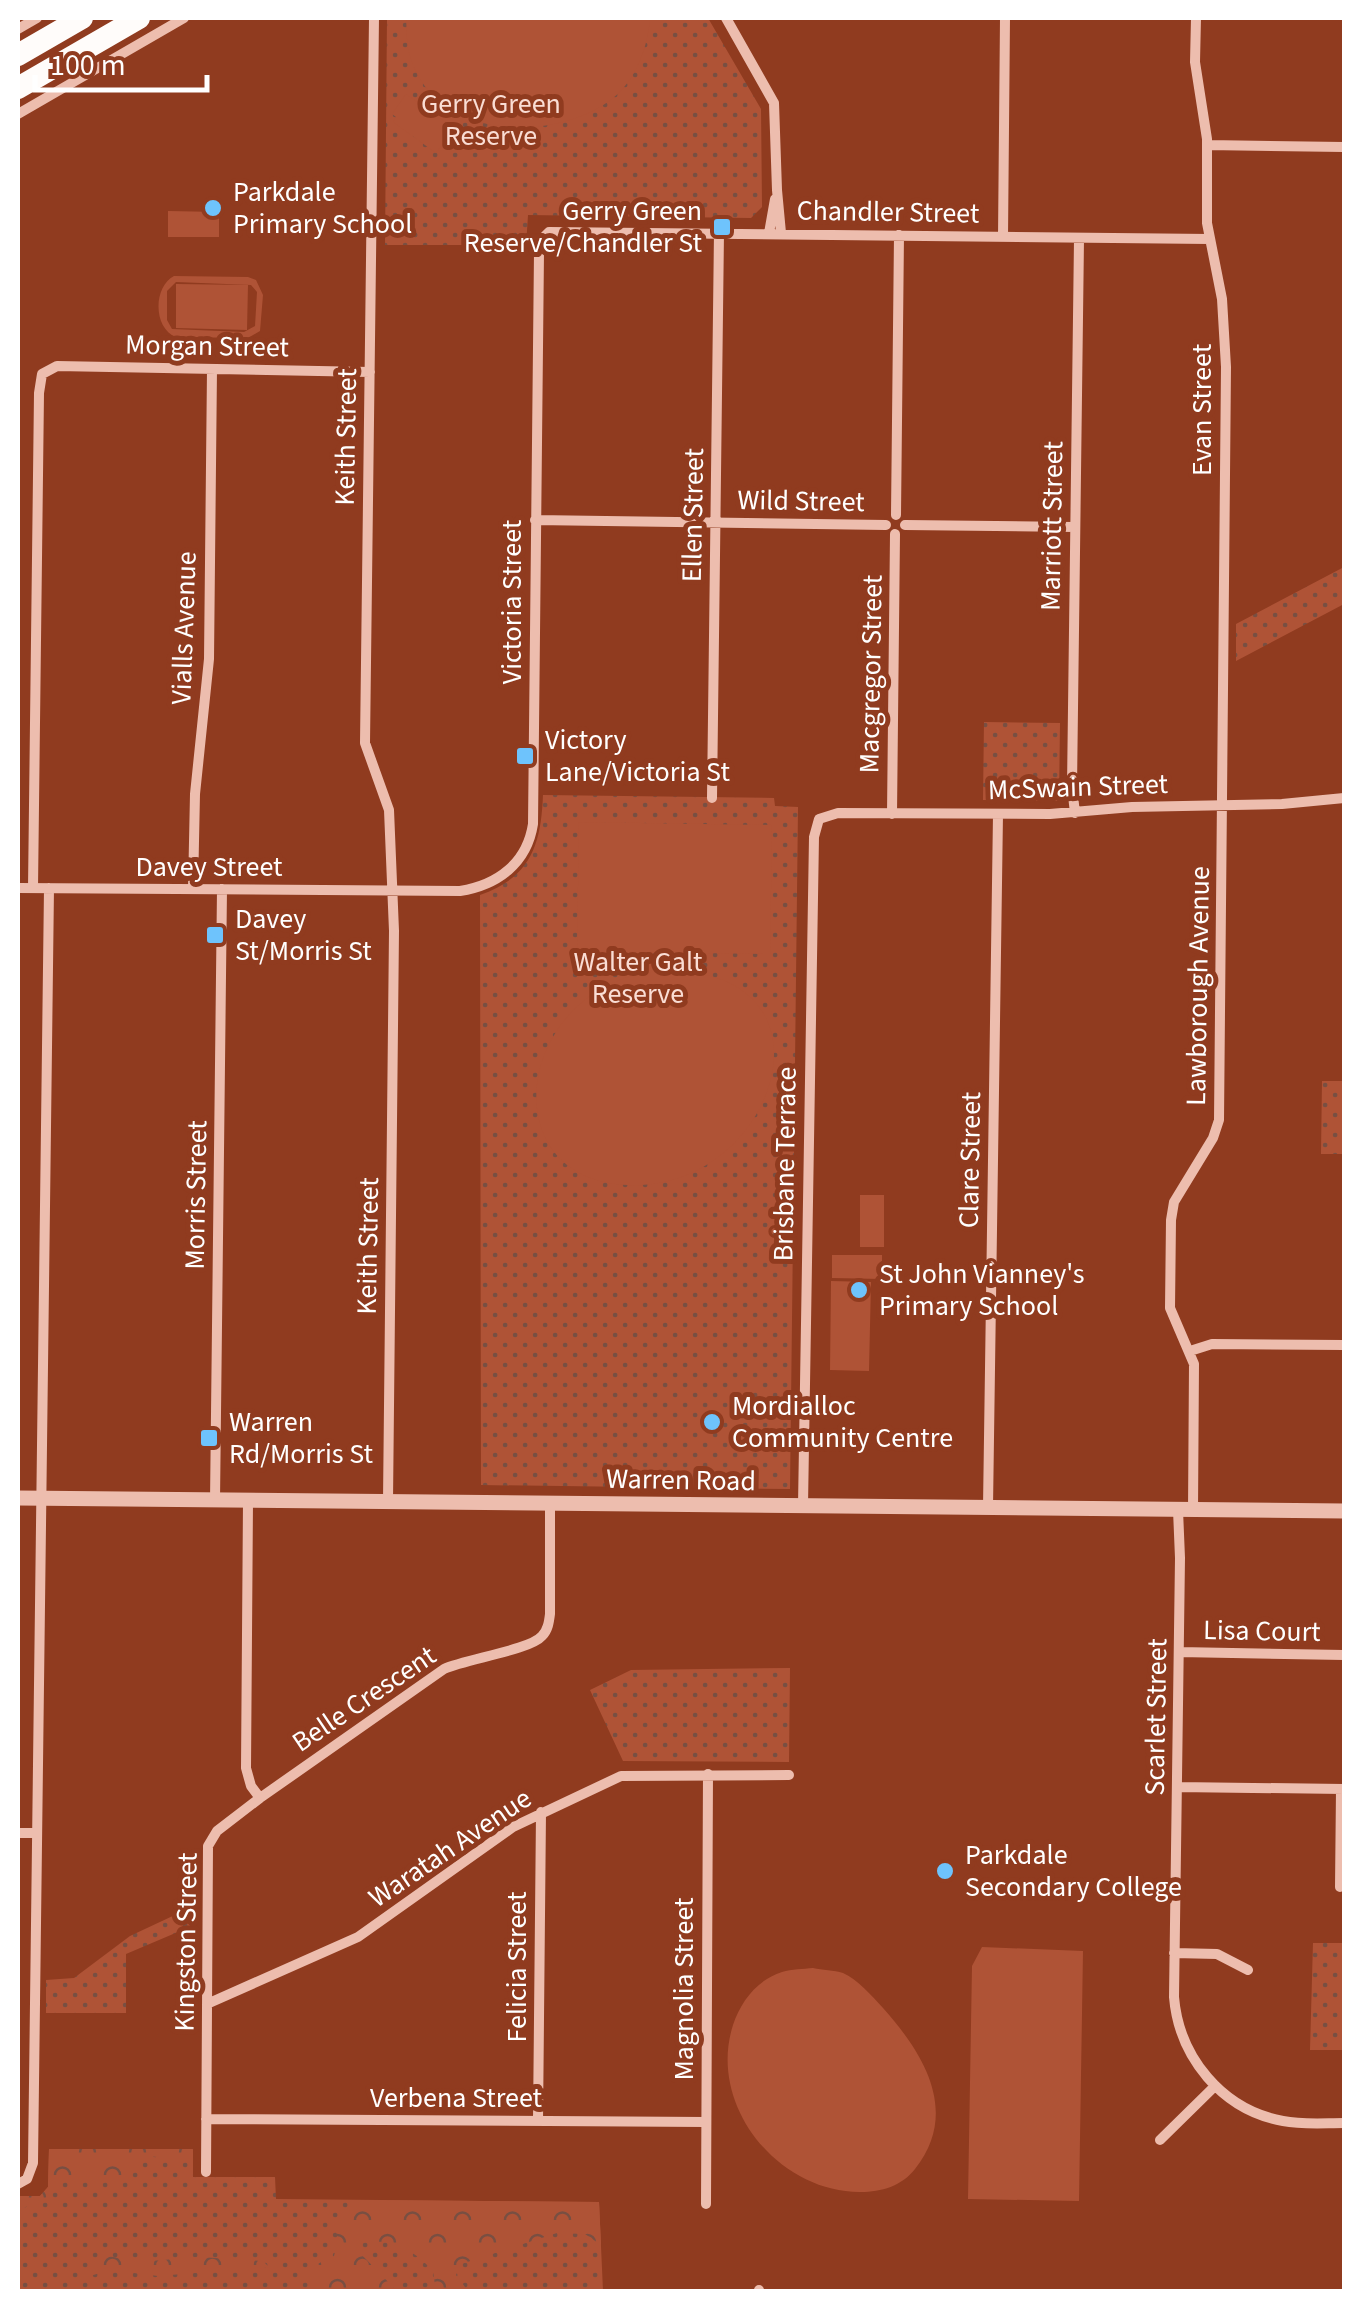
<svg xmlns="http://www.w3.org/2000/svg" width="1362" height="2309" font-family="'Source Sans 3',sans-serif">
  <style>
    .grass { fill: url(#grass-dots) }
    .forest { fill: url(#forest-crowns) }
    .garden { fill: #af5336; fill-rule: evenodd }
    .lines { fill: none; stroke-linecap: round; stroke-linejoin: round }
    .minor { stroke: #edbdae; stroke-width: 10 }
    .tertiary { stroke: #edbdae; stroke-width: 15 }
    .trunk { stroke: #fffcfa; stroke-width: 22 }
    .poi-dot { fill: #6ec3fc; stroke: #903b1f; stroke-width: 4 }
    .labels { text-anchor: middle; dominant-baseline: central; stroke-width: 10; stroke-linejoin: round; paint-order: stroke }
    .park-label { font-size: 28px; fill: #faddd4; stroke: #903b1f }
    .poi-label { font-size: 28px; fill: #fff; stroke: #903b1f; text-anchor: start }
    .street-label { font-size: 28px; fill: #fff; stroke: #903b1f }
  </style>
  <defs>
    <pattern id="grass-dots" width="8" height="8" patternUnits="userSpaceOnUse" patternTransform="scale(2.5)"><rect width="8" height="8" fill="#af5336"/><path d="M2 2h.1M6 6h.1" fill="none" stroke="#794f42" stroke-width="1.8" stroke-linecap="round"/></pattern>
    <pattern id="forest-crowns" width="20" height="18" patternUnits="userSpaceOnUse" patternTransform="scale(2.5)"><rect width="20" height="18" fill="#af5336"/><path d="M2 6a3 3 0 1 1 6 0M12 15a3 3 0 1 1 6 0" fill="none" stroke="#794f42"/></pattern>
  </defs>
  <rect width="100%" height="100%" fill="#903b1f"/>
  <path class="grass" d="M387 18H708L761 109 762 207 751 218 528 215 526 245H385Z
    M1344 567V604L1236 661V624Z
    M984 722 1060 723 1059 801 983 800Z
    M543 795 774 798 775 806 798 807 790 1489 481 1485 480 895C531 877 541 845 543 795Z
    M1322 1081H1344V1154H1321Z
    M790 1668 789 1762 623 1761 590 1690 631 1670Z
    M192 1907V1926L126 1954V2013H46V1980L74 1978 130 1936Z
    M1313 1943H1344V2050H1310Z
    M49 2149H193V2177H275L276 2199 599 2202 603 2291 18 2292V2196H40L48 2187Z"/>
  <path class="forest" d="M49 2149H193V2165L184 2160 148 2156 120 2179 60 2178C47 2198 44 2205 18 2208V2196H40L48 2187Z
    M355 2200 599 2202 601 2245 585 2234 557 2233 461 2264 456 2275 468 2291 436 2292 433 2271C414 2250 391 2237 362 2243L357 2250 397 2291H313L309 2268 334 2256 338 2240 334 2220Z
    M108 2256 139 2262 199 2257 263 2261 269 2267 158 2276 110 2270 90 2276 93 2266Z"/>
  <path class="garden" d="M406 18H650C648 47 636 80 612 99 553 144 434 140 410 56 406 44 407 30 406 18Z
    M406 94 454 128 436 153 393 122 396 117 392 114Z
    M168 211 219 212V237H168Z
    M174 276 248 277 256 280 263 295 260 331 248 338 176 337C153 328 153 287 174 276ZM176 282 251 285 257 292 255 326 244 332 172 329 167 320V291Z
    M176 284 248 285 247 330 176 328Z
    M579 822 772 825 770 954 577 951Z
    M660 971C844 965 781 1178 642 1185 485 1192 513 983 660 971Z
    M860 1195H884V1247H860Z
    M832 1255H882V1279L832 1278Z
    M831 1281 871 1282 869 1371 830 1370Z
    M982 1947 1083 1951 1079 2201 968 2199 972 1966Z
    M813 1968C822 1970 834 1970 843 1973 857 1979 872 1996 883 2008 924 2054 960 2112 915 2169 902 2186 881 2192 861 2192 779 2193 707 2106 733 2025 741 2001 757 1980 782 1972 792 1969 803 1969 813 1968Z"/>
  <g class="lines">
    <path class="minor" d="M374 18 365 743 389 810 394 931 388 1501
      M726 18 774 103 777 190 781 233
      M18 29 37 18
      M18 114 184 18
      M1207 145 1344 147
      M769 233 775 199
      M1003 237 1005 18
      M896 515 899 235
      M535 520 886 525
      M905 525 1074 527
      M712 798 719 232
      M1075 813 1072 787 1079 239
      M892 814 895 534
      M18 888 460 891C498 885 527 863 533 824L539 252 542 239 549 232 1210 239
      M33 888 39 393 42 374 57 366 370 372
      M193 889 195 794 209 659 212 369
      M1190 1351 1212 1344 1344 1345
      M215 1501 222 889
      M803 1506 814 837 819 819 838 813 1050 814 1132 807 1282 804 1344 798
      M988 1507 998 814
      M1178 1510 1180 1558 1174 1997C1179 2057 1222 2110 1283 2121 1303 2125 1324 2123 1344 2123
      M1193 1510 1194 1364 1170 1308 1171 1220 1174 1202 1213 1138 1219 1120 1226 367 1222 299 1207 223V139L1195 62 1196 18
      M1179 1652 1344 1655
      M1177 1787 1344 1789
      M260 1798 444 1669C466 1659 530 1650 542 1636 548 1630 549 1622 550 1614V1503
      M18 1833H37
      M1340 1887 1341 1789
      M1174 1953 1217 1954 1248 1970
      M207 2004 358 1937 513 1827 621 1776 789 1775
      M206 2119 706 2122
      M538 2121 541 1812
      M1160 2140 1215 2086
      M206 2172 208 1846 217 1831 260 1798 251 1786 246 1768 248 1501
      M18 2184 27 2179 33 2163 49 888
      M706 2204 708 1774
      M759 2290V2292"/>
    <path class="tertiary" d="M18 1498 1344 1511"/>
    <path class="trunk" d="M18 55 82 18
      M18 88 139 18"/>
  </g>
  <g class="poi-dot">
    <circle cx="213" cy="208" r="10"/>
    <rect x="712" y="217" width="20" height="20" rx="5"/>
    <rect x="515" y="746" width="20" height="20" rx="5"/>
    <rect x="205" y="925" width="20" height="20" rx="5"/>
    <circle cx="859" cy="1290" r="10"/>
    <circle cx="712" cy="1422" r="10"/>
    <rect x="199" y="1428" width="20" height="20" rx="5"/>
    <circle cx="945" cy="1871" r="10"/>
  </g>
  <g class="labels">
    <g class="park-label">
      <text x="491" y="104">Gerry Green<tspan x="491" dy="32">Reserve</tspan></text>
      <text x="638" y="962">Walter Galt<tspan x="638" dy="32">Reserve</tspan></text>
    </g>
    <g class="poi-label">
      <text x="233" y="192">Parkdale<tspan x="233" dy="32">Primary School</tspan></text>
      <text x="702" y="211" text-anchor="end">Gerry Green<tspan x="702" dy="32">Reserve/Chandler St</tspan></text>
      <text x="545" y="740">Victory<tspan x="545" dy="32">Lane/Victoria St</tspan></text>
      <text x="235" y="919">Davey<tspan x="235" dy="32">St/Morris St</tspan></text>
      <text x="879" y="1274">St John Vianney's<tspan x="879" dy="32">Primary School</tspan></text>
      <text x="732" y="1406">Mordialloc<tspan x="732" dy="32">Community Centre</tspan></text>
      <text x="229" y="1422">Warren<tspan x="229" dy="32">Rd/Morris St</tspan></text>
      <text x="965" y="1855">Parkdale<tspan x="965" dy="32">Secondary College</tspan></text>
    </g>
    <g class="street-label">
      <text transform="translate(888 212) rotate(1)">Chandler Street</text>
      <text transform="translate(207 346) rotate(1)">Morgan Street</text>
      <text transform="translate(1202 410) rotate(-90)">Evan Street</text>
      <text transform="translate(346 437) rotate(-89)">Keith Street</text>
      <text transform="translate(801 501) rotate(1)">Wild Street</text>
      <text transform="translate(693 515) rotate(-89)">Ellen Street</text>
      <text transform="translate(1052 526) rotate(-89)">Marriott Street</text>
      <text transform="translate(512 602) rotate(-90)">Victoria Street</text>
      <text transform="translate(184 628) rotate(-88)">Vialls Avenue</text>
      <text transform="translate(871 674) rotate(-89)">Macgregor Street</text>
      <text transform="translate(1078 787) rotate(-2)">McSwain Street</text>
      <text x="209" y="867">Davey Street</text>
      <text transform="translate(1198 986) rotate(-89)">Lawborough Avenue</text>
      <text transform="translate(970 1160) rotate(-89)">Clare Street</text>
      <text transform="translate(785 1164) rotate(-89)">Brisbane Terrace</text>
      <text transform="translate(196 1195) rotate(-89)">Morris Street</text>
      <text transform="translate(368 1246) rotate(-89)">Keith Street</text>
      <text transform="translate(681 1480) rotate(1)">Warren Road</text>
      <text transform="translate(1262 1631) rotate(1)">Lisa Court</text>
      <text transform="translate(364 1699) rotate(-34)">Belle Crescent</text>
      <text transform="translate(1156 1717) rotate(-89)">Scarlet Street</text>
      <text transform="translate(450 1848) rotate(-34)">Waratah Avenue</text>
      <text transform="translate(186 1942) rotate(-89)">Kingston Street</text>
      <text transform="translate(517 1967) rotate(-90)">Felicia Street</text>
      <text transform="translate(684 1989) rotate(-90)">Magnolia Street</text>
      <text x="456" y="2098">Verbena Street</text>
    </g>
  </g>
  <rect width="1362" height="2309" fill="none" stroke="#ffffff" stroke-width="40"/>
  <path d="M35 75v15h172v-15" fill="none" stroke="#ffffff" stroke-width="5"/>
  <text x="50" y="75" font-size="30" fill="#ffffff" stroke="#903b1f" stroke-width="8" paint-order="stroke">100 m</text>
</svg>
